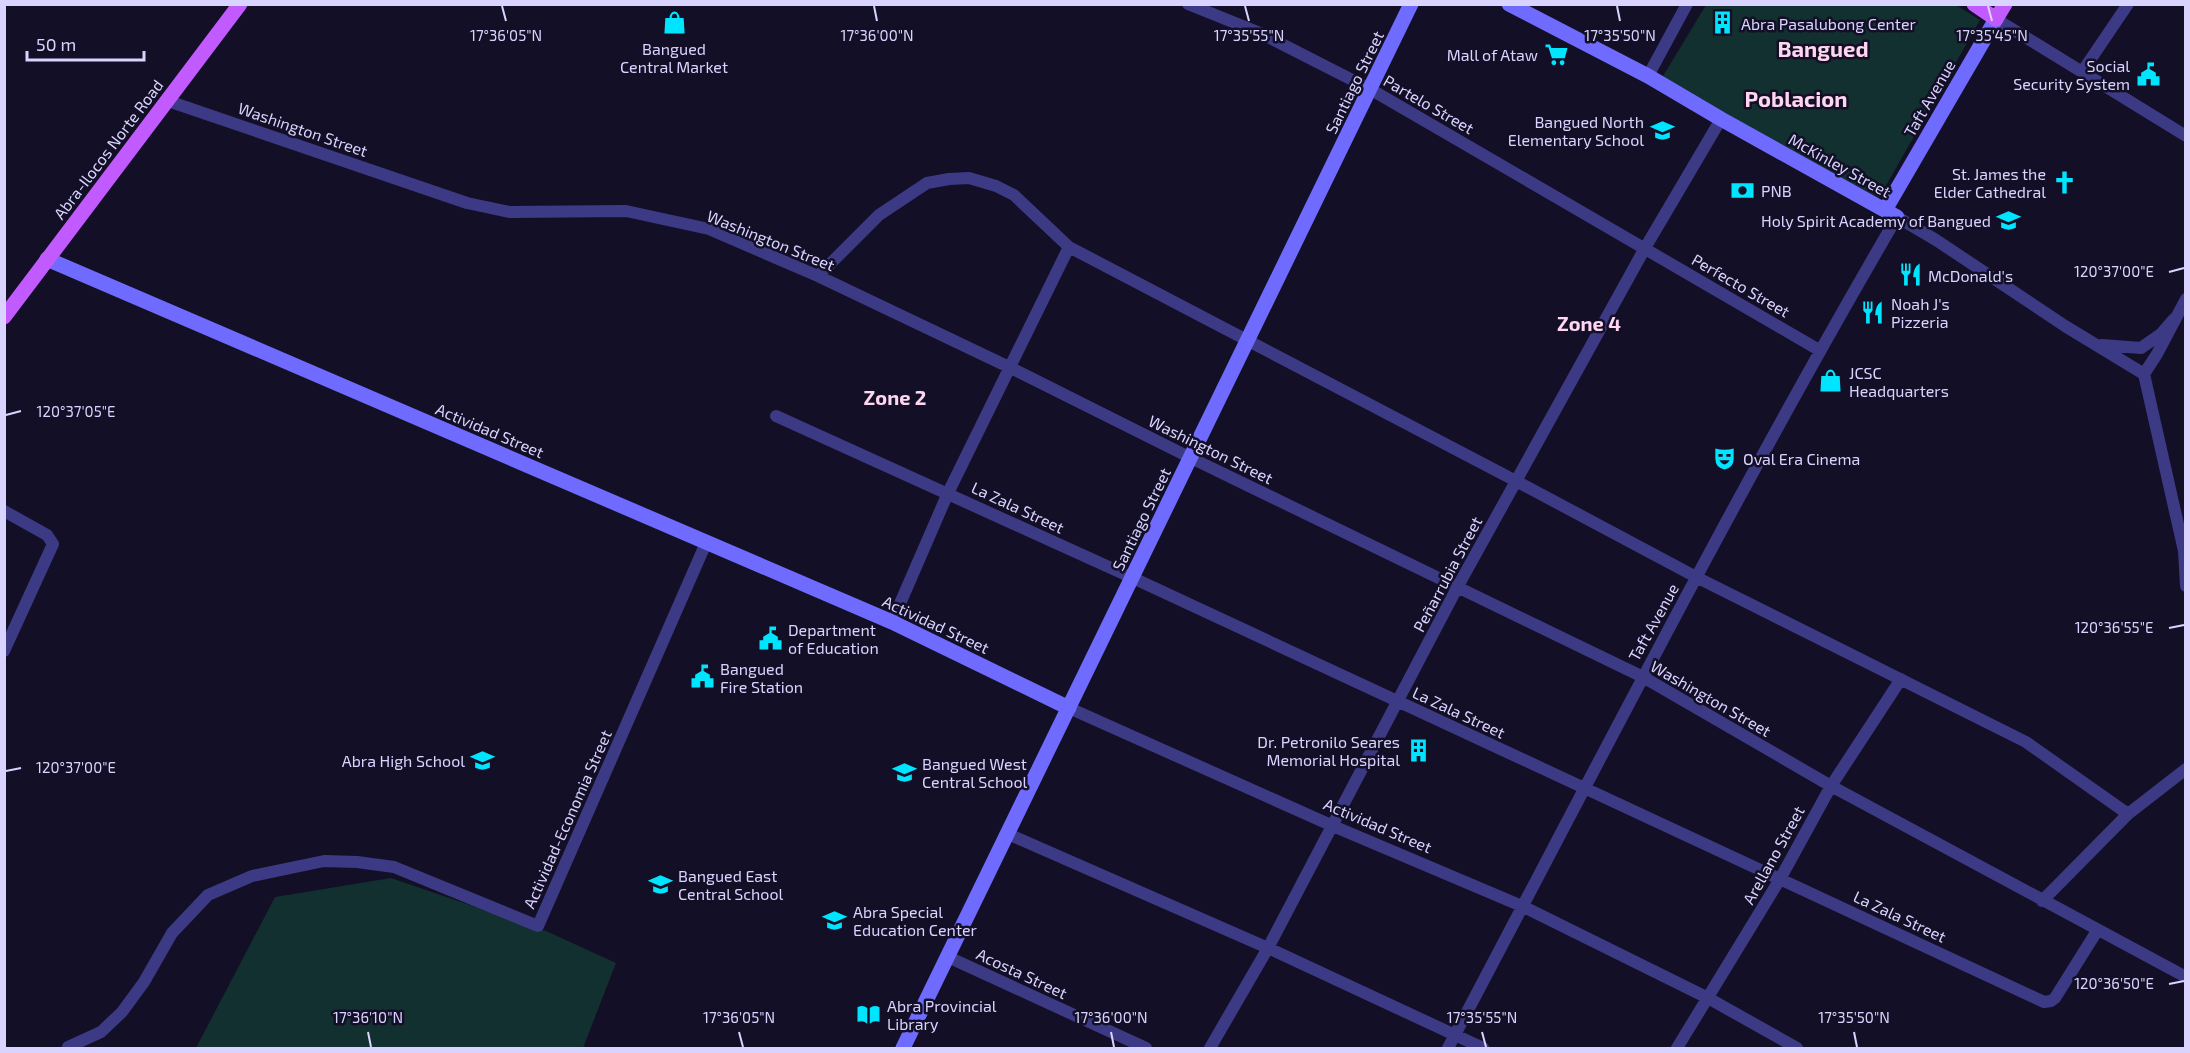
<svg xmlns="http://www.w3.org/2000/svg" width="2190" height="1053" font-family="'Exo 2',sans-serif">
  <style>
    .green { fill: #12302f }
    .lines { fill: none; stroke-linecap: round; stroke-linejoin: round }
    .street { stroke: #3d3a85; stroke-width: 12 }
    .secondary { stroke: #6f6bff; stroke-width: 15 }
    .primary { stroke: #c25bff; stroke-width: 15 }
    .ticks { fill: none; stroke: #d9d4ff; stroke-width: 2 }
    .labels { text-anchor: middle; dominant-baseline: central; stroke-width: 5; stroke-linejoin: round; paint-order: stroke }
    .poi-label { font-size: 16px; fill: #d9d4ff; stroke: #130f26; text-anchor: start }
    .street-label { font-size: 16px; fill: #d9d4ff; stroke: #130f26 }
    .quarter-label { font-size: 20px; font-weight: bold; fill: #ffd6f0; stroke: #130f26 }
    .district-label { font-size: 22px; font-weight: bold; fill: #ffd6f0; stroke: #130f26 }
    .ticks-label { font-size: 15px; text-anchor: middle; fill: #d9d4ff; stroke: #130f26; stroke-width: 5; stroke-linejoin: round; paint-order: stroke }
  </style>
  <rect width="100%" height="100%" fill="#130f26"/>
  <path class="green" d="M1706 5H1956L1980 20 1879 198 1660 81Z
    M391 878 546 931 616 963 583 1048H196L275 897Z"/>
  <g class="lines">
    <path class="street" d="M1188 4 1260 33 1370 89 1819 350
      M1996 19 2186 136
      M2082 72 2128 4
      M1648 76 1687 4
      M168 101 467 203 509 212 626 211 709 229 818 276 1011 368 1191 458 1643 677 1831 786 2186 977
      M818 276 879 215 927 183 949 179 969 178 996 186 1014 195 1069 247 1516 481 1698 578 2026 742 2128 814
      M2102 345 2141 348 2161 334 2174 319
      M2144 374 2184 551 2186 586
      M2144 374 2157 354 2186 299
      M776 416 1133 578 2044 1002 2051 1001 2055 998 2097 931
      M4 511 47 535 53 544 4 651
      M892 622 948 493 1069 247
      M1069 708 1333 826 1524 907 1708 998 1797 1048
      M1008 834 1268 948 1483 1048
      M2042 901 2128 814 2186 769
      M948 957 1146 1048
      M68 1047 101 1032 122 1012 144 982 172 933 208 895 252 876 324 861 357 862 394 867 538 926 706 543
      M1210 1048 1268 948 1458 586 1645 248 1721 119
      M1448 1048C1595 770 1738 489 1897 217L1936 240 2065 326 2144 374
      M1677 1048 1780 879 1831 786 1901 679"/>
    <path class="secondary" d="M1509 4 1648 76 1721 119 1897 217
      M1885 210 1996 19
      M47 259 892 622 1069 708
      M903 1048 1411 4"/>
    <path class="primary" d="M1974 4 1996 19 2005 4
      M4 317 240 4"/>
  </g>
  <path class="ticks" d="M502 6 506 21M874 6 877 21M1245 6 1249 21M1617 6 1620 21M1988 6 1992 21M2169 272 2184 268M6 415 21 411M2169 628 2184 625M6 771 21 768M2169 984 2184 981M368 1032 371 1047M739 1032 743 1047M1111 1032 1114 1047M1482 1032 1486 1047M1854 1032 1857 1047"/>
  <defs>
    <symbol id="shop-bare" viewBox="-9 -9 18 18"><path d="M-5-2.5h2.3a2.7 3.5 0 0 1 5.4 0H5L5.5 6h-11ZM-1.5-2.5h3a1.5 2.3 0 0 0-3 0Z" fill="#00e5ff" stroke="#130f26" stroke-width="2.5" paint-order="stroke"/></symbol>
    <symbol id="building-bare" viewBox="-9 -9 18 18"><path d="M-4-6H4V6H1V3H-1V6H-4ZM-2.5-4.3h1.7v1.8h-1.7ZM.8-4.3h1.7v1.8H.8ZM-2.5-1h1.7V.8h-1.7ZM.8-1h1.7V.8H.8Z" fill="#00e5ff" stroke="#130f26" stroke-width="2.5" paint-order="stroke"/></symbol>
    <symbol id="supermarket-bare" viewBox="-9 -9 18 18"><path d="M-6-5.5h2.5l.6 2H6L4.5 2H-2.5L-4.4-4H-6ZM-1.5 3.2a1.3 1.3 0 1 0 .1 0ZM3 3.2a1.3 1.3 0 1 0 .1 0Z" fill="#00e5ff" stroke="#130f26" stroke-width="2.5" paint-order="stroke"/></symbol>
    <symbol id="civic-bare" viewBox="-9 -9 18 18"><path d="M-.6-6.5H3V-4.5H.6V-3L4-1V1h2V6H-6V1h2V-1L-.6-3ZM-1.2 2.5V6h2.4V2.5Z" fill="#00e5ff" stroke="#130f26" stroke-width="2.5" paint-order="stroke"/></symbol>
    <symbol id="school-bare" viewBox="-9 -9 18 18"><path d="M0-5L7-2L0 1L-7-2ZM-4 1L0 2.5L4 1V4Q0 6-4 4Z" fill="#00e5ff" stroke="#130f26" stroke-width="2.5" paint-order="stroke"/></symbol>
    <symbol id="church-bare" viewBox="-9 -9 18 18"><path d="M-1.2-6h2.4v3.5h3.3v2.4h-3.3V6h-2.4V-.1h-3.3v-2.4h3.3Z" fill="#00e5ff" stroke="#130f26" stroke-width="2.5" paint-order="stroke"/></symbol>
    <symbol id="bank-bare" viewBox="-9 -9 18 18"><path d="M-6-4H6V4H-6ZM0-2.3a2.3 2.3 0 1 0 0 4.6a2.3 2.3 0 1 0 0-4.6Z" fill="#00e5ff" stroke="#130f26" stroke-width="2.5" paint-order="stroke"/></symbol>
    <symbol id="restaurant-bare" viewBox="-9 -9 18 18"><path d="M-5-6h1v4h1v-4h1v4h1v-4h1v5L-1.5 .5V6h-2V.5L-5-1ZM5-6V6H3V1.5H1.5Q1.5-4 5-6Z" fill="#00e5ff" stroke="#130f26" stroke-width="2.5" paint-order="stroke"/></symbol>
    <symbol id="theatre-bare" viewBox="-9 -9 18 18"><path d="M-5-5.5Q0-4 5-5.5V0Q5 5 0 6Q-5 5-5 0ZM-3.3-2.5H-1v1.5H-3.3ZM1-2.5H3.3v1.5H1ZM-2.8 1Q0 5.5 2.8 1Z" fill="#00e5ff" stroke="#130f26" stroke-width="2.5" paint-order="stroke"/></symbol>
    <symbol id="library-bare" viewBox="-9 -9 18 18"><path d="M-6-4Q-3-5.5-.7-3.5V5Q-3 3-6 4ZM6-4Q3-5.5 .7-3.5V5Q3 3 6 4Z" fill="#00e5ff" stroke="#130f26" stroke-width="2.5" paint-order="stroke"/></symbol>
  </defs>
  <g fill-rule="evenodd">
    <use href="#shop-bare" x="658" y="6" width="33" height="33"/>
    <use href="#building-bare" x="1706" y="6" width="33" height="33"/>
    <use href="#supermarket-bare" x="1540" y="38" width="33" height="33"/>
    <use href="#civic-bare" x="2132" y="58" width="33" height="33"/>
    <use href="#school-bare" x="1646" y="114" width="33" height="33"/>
    <use href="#church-bare" x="2048" y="166" width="33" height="33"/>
    <use href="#bank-bare" x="1726" y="174" width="33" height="33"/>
    <use href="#school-bare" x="1992" y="204" width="33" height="33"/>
    <use href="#restaurant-bare" x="1894" y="258" width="33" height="33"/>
    <use href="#restaurant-bare" x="1856" y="296" width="33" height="33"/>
    <use href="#shop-bare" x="1814" y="364" width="33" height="33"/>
    <use href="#theatre-bare" x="1708" y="442" width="33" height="33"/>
    <use href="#civic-bare" x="754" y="622" width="33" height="33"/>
    <use href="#civic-bare" x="686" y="660" width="33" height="33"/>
    <use href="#building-bare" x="1402" y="734" width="33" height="33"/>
    <use href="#school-bare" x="466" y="744" width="33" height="33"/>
    <use href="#school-bare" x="888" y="756" width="33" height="33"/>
    <use href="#school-bare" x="644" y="868" width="33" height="33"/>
    <use href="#school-bare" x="818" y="904" width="33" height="33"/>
    <use href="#library-bare" x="852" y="998" width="33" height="33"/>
  </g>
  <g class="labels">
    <g class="poi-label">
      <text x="1741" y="23">Abra Pasalubong Center</text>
      <text x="674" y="48" text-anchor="middle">Bangued<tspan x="674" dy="18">Central Market</tspan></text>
      <text x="1538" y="54" text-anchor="end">Mall of Ataw</text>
      <text x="2130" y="65" text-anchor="end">Social<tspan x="2130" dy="18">Security System</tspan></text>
      <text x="1644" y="121" text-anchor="end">Bangued North<tspan x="1644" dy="18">Elementary School</tspan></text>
      <text x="2046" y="173" text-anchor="end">St. James the<tspan x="2046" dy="18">Elder Cathedral</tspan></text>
      <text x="1761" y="190">PNB</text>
      <text x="1991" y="220" text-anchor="end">Holy Spirit Academy of Bangued</text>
      <text x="1928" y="275">McDonald's</text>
      <text x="1891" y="303">Noah J's<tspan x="1891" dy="18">Pizzeria</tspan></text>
      <text x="1849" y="372">JCSC<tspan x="1849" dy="18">Headquarters</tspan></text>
      <text x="1743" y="458">Oval Era Cinema</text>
      <text x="788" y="629">Department<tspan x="788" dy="18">of Education</tspan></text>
      <text x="720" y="668">Bangued<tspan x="720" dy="18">Fire Station</tspan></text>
      <text x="1400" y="741" text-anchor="end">Dr. Petronilo Seares<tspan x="1400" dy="18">Memorial Hospital</tspan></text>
      <text x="465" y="760" text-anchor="end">Abra High School</text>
      <text x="922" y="763">Bangued West<tspan x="922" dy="18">Central School</tspan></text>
      <text x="678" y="875">Bangued East<tspan x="678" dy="18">Central School</tspan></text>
      <text x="853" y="911">Abra Special<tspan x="853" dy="18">Education Center</tspan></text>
      <text x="887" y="1005">Abra Provincial<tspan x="887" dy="18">Library</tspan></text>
    </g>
    <g class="street-label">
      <text transform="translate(1354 82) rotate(-64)">Santiago Street</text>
      <text transform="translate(1929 98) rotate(-60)">Taft Avenue</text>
      <text transform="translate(1429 104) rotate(30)">Partelo Street</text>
      <text transform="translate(303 129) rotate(19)">Washington Street</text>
      <text transform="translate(108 149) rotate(-53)">Abra-Ilocos Norte Road</text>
      <text transform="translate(1840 165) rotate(29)">McKinley Street</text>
      <text transform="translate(771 240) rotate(22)">Washington Street</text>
      <text transform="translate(1741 285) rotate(30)">Perfecto Street</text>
      <text transform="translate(490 430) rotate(23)">Actividad Street</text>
      <text transform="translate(1211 449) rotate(26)">Washington Street</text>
      <text transform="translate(1018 507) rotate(25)">La Zala Street</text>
      <text transform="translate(1141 519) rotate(-64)">Santiago Street</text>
      <text transform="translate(1447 574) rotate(-62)">Peñarrubia Street</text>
      <text transform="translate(1653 622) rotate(-61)">Taft Avenue</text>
      <text transform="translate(936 624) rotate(25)">Actividad Street</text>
      <text transform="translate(1711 698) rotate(30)">Washington Street</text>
      <text transform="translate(1459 712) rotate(25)">La Zala Street</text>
      <text transform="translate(567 819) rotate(-66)">Actividad-Economia Street</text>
      <text transform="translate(1378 825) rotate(23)">Actividad Street</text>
      <text transform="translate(1773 855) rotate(-61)">Arellano Street</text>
      <text transform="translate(1900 916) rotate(25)">La Zala Street</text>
      <text transform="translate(1022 973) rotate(25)">Acosta Street</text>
    </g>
    <g class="quarter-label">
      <text x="1589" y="323">Zone 4</text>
      <text x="895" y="397">Zone 2</text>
    </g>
    <g class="district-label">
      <text x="1823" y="48">Bangued</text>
      <text x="1796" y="98">Poblacion</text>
    </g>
  </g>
  <g class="ticks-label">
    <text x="506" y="41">17°36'05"N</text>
    <text x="877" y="41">17°36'00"N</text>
    <text x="1249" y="41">17°35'55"N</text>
    <text x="1620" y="41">17°35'50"N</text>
    <text x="1992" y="41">17°35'45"N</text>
    <text x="2114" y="277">120°37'00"E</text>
    <text x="76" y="417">120°37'05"E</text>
    <text x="2114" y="633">120°36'55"E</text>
    <text x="76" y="773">120°37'00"E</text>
    <text x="2114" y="989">120°36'50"E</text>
    <text x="368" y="1023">17°36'10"N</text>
    <text x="739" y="1023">17°36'05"N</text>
    <text x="1111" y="1023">17°36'00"N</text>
    <text x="1482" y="1023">17°35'55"N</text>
    <text x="1854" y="1023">17°35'50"N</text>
  </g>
  <rect width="2190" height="1053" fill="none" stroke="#d9d4ff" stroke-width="12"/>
  <path d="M27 51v9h117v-9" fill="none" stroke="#d9d4ff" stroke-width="3"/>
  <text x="36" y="51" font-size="18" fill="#d9d4ff" stroke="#130f26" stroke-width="4.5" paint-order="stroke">50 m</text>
</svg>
